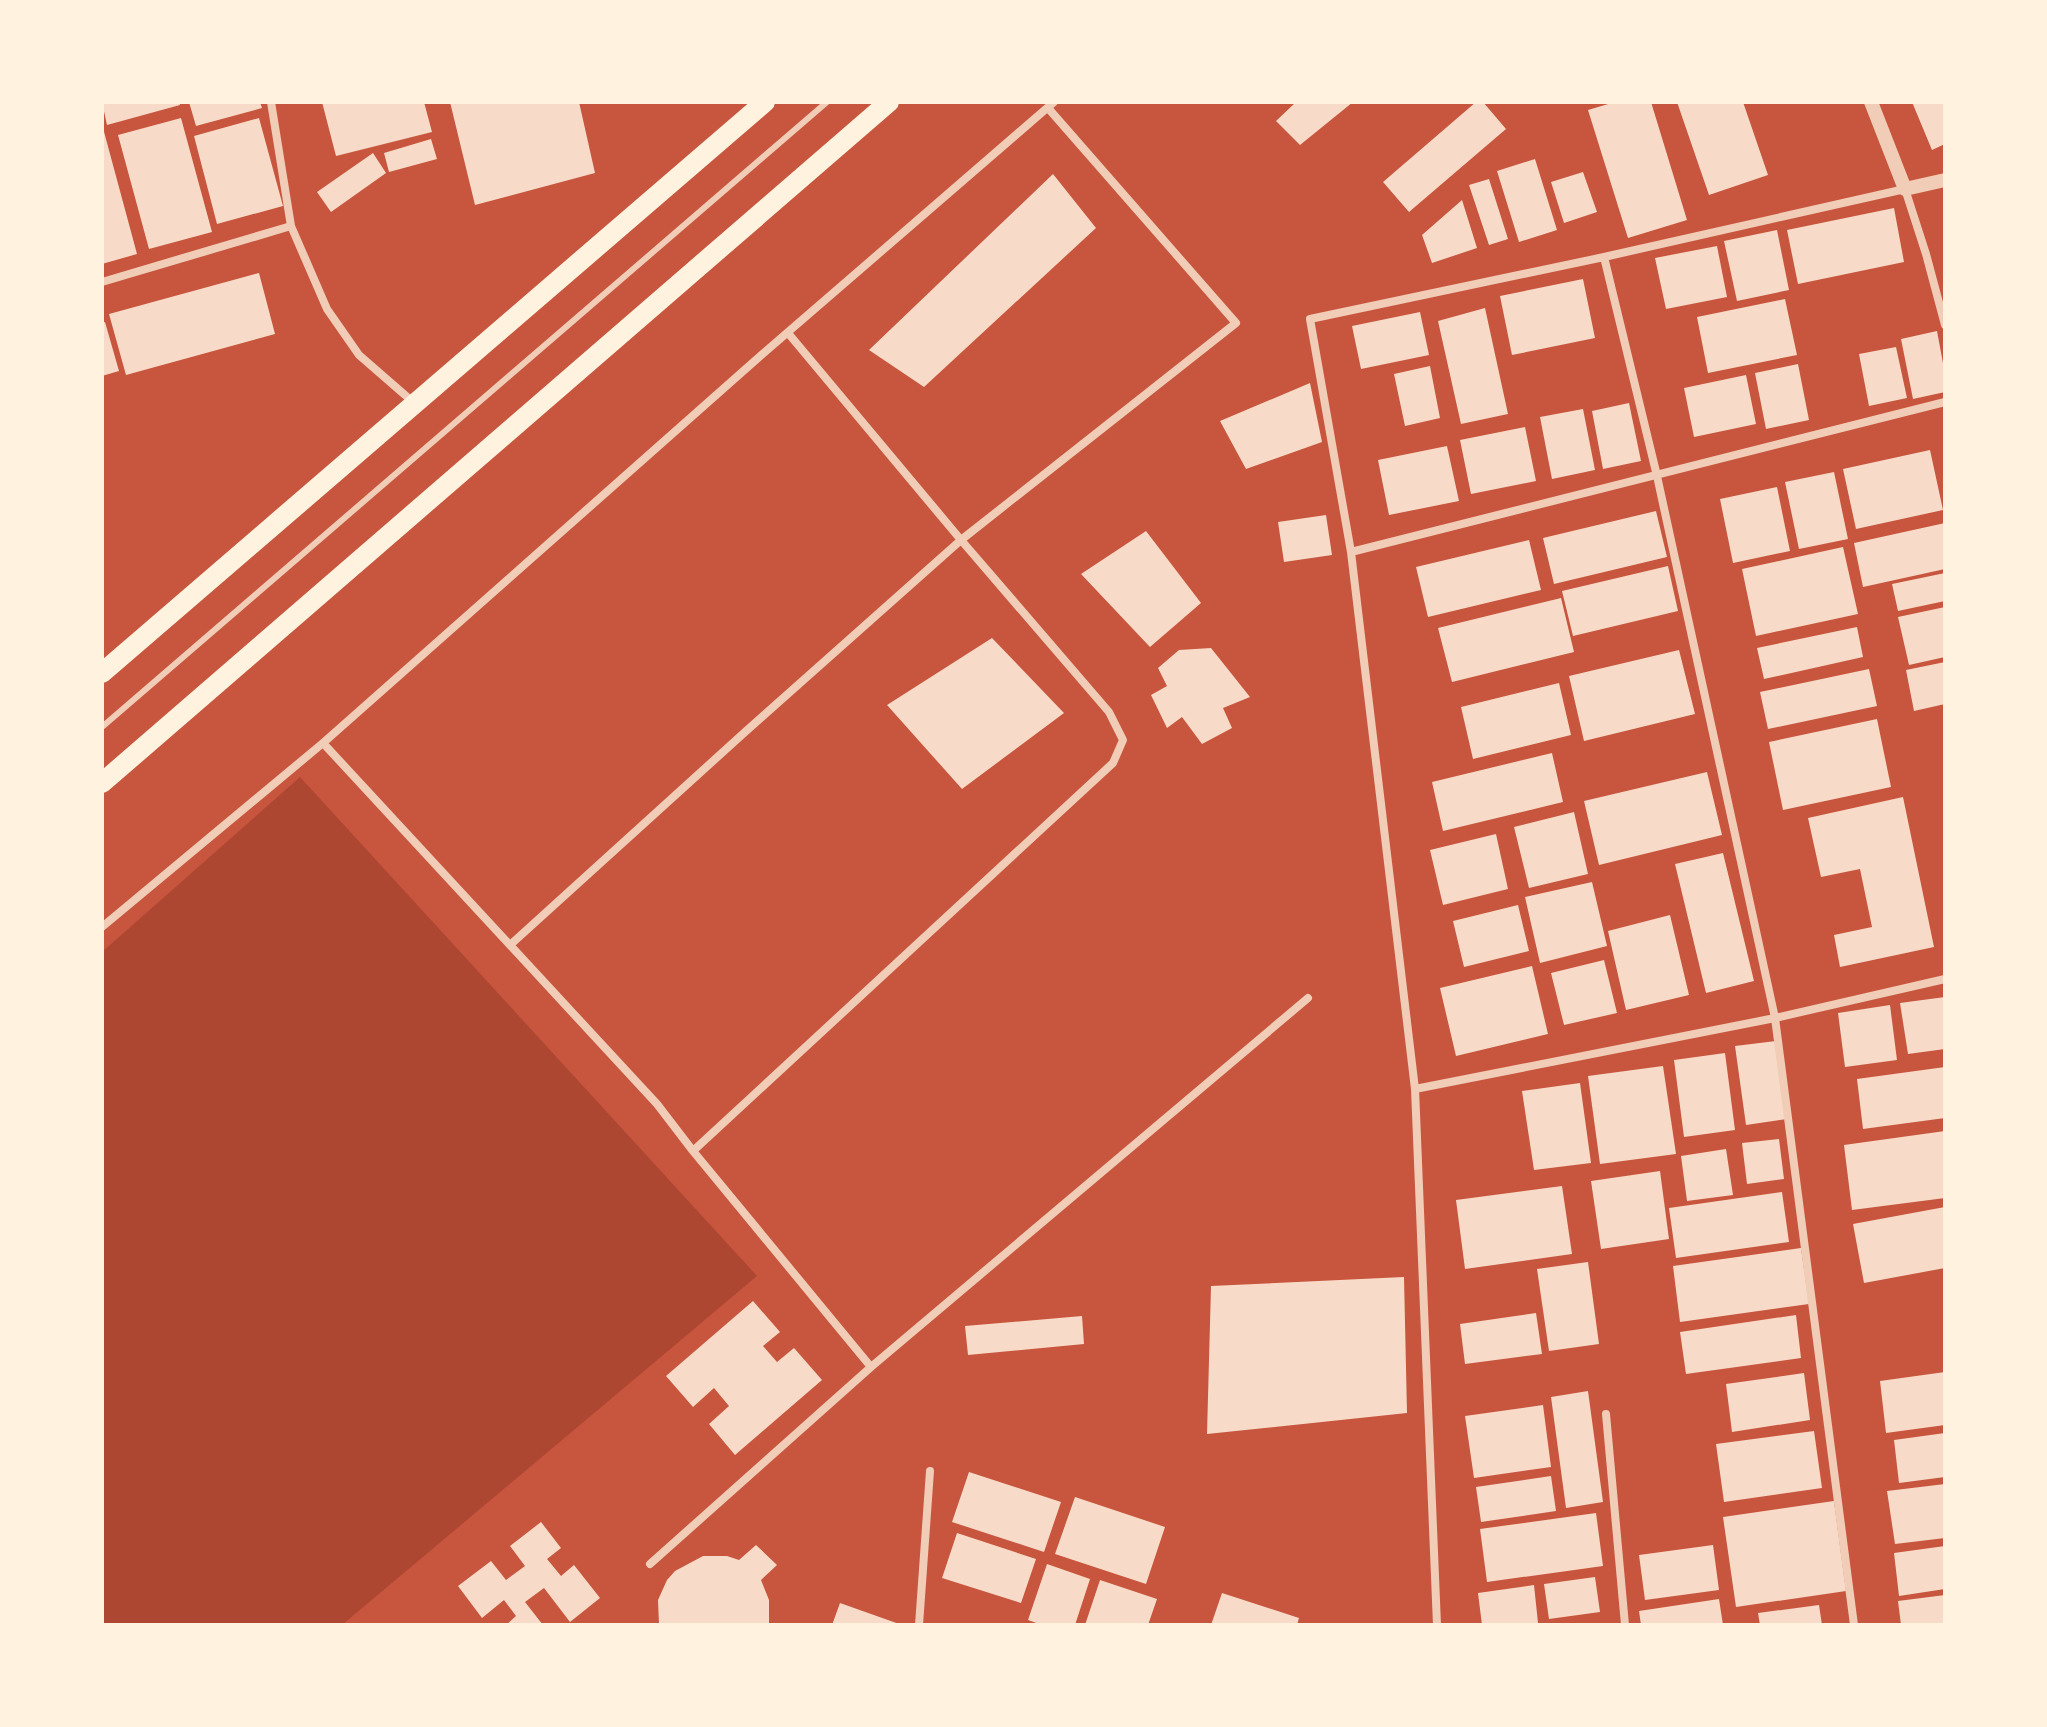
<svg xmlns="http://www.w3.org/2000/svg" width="2047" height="1727" font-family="Figtree,sans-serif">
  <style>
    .green { fill: #ae4732 }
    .building { fill: #f7dbc8 }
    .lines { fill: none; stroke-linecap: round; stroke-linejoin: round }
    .service { stroke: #f1ccb7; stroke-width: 6 }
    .minor { stroke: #f1ccb7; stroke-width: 8 }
    .tertiary { stroke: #f1ccb7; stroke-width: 14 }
    .primary { stroke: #fff3e0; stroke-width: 20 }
  </style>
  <rect width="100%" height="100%" fill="#c8553d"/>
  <path class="green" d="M300 777 757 1276 342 1625H102V952Z"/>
  <path class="building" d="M102 102H179L180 105 107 125Z
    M189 102H260L262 108 196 126Z
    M322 102H424L432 132 336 156Z
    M450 102H579L595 173 475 205Z
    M1296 102H1353L1300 145 1276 121Z
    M1476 102H1483L1506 129 1409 212 1383 182Z
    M1615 102H1651L1687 220 1628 238 1588 110Z
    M1677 102H1743L1768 175 1709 195Z
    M1912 102H1945V144L1932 150Z
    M181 118 212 232 149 249 118 135Z
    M259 118 283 206 217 224 194 136Z
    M103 128 137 254 102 264V129Z
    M431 139 437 159 389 172 384 153Z
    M373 153 386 173 331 212 317 192Z
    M1535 159 1557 230 1519 242 1497 171Z
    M1583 172 1597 212 1564 223 1551 182Z
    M1053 174 1096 228 924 387 869 350Z
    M1489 179 1508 239 1489 245 1469 185Z
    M1462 200 1477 248 1432 263 1422 235Z
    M1894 208 1904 262 1798 284 1787 230Z
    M1777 230 1789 290 1737 301 1724 241Z
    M1717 246 1727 297 1666 309 1655 258Z
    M259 273 275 334 126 375 109 314Z
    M1583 279 1595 338 1512 355 1500 296Z
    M1785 299 1797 355 1708 373 1697 317Z
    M1485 308 1508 414 1461 424 1438 321Z
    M1420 312 1429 355 1361 369 1352 326Z
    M105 322 119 371 102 376V323Z
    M1937 331 1945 374V392L1913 399 1901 339Z
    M1896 347 1907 398 1869 406 1859 354Z
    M1798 364 1809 420 1766 429 1755 373Z
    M1430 366 1440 418 1405 426 1394 374Z
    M1746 375 1756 424 1694 437 1684 388Z
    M1310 383 1322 442 1246 469 1220 421Z
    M1629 403 1641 461 1603 469 1592 411Z
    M1583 409 1595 470 1552 479 1540 417Z
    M1525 427 1536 481 1471 494 1460 440Z
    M1447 446 1459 501 1389 515 1378 460Z
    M1930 450 1943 510 1856 529 1843 469Z
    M1834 472 1848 539 1799 549 1785 482Z
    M1777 487 1790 551 1733 563 1720 499Z
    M1656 511 1667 557 1554 584 1543 538Z
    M1326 515 1332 555 1284 562 1278 522Z
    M1945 523V569L1863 587 1854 543Z
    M1146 531 1201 603 1150 647 1081 574Z
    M1529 540 1541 590 1428 617 1416 567Z
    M1843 547 1858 614 1756 636 1742 569Z
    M1668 566 1678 611 1573 636 1562 591Z
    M1945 573V601L1898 611 1892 584Z
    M1561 598 1574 652 1452 682 1438 628Z
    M1945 607V657L1909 665 1898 617Z
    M1857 627 1863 657 1764 679 1757 648Z
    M992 638 1064 713 962 789 887 705Z
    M1211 648 1250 697 1223 708 1232 728 1202 744 1182 717 1167 728 1151 695 1167 686 1158 668 1179 650Z
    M1679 650 1695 714 1584 741 1569 676Z
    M1945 662V704L1914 711 1906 670Z
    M1869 669 1877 706 1768 729 1760 692Z
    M1559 683 1571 735 1473 759 1461 707Z
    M1877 719 1891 787 1783 810 1769 742Z
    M1552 753 1563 802 1443 831 1432 782Z
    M1707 772 1722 835 1599 865 1584 801Z
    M1903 797 1934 947 1840 967 1834 935 1872 927 1860 869 1821 877 1808 818Z
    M1574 812 1588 874 1529 888 1514 827Z
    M1496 834 1508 889 1443 905 1430 850Z
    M1723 853 1754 981 1706 993 1675 864Z
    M1592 882 1607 946 1540 963 1525 897Z
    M1518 905 1529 951 1464 967 1453 921Z
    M1670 915 1689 995 1626 1010 1608 931Z
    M1604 960 1617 1013 1564 1025 1551 973Z
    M1532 966 1548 1034 1456 1056 1440 988Z
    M1945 997V1049L1908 1054 1900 1003Z
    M1890 1005 1897 1060 1845 1067 1838 1013Z
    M1776 1041 1787 1119 1746 1125 1735 1046Z
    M1725 1053 1735 1130 1684 1137 1674 1060Z
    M1663 1066 1676 1154 1600 1164 1588 1076Z
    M1945 1067V1118L1863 1129 1857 1079Z
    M1580 1083 1591 1163 1534 1170 1522 1091Z
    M1945 1131V1198L1852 1210 1844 1145Z
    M1779 1139 1784 1179 1747 1184 1742 1143Z
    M1726 1149 1733 1195 1687 1201 1681 1156Z
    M1660 1171 1669 1239 1601 1249 1591 1181Z
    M1562 1186 1572 1254 1465 1269 1456 1200Z
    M1782 1192 1789 1242 1676 1258 1669 1208Z
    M1945 1207V1268L1864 1283 1853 1224Z
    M1801 1248 1809 1304 1680 1322 1673 1266Z
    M1588 1262 1599 1344 1549 1351 1537 1269Z
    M1404 1277 1407 1413 1207 1434 1211 1286Z
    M753 1301 780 1332 763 1346 777 1362 794 1348 822 1380 735 1455 709 1424 729 1406 714 1388 693 1407 666 1376Z
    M1536 1313 1542 1354 1465 1364 1460 1324Z
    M1796 1315 1801 1358 1686 1374 1680 1332Z
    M1082 1316 1084 1344 968 1355 965 1326Z
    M1945 1372V1425L1886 1433 1880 1381Z
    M1804 1373 1810 1420 1732 1432 1726 1384Z
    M1588 1391 1603 1502 1566 1508 1551 1397Z
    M1543 1405 1551 1467 1474 1478 1465 1416Z
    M1814 1431 1822 1488 1724 1502 1716 1444Z
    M1945 1433V1477L1899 1483 1894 1440Z
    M969 1472 1061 1502 1044 1552 952 1522Z
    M1551 1476 1556 1511 1481 1522 1476 1487Z
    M1945 1484V1538L1895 1544 1887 1491Z
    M1075 1497 1165 1527 1146 1584 1055 1554Z
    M1834 1501 1846 1591 1736 1607 1723 1517Z
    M1596 1513 1603 1566 1487 1582 1480 1529Z
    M541 1522 561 1548 547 1559 561 1576 574 1565 600 1598 570 1622 544 1588 525 1602 543 1625H506L516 1616 504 1600 482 1618 458 1586 491 1561 506 1580 525 1566 510 1546Z
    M957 1533 1036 1559 1021 1603 942 1578Z
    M756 1545 777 1565 761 1580 769 1600V1625H659L658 1600 667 1580 675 1571 703 1556H727L739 1560Z
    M1713 1545 1719 1590 1645 1600 1639 1555Z
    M1945 1546V1589L1899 1596 1894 1553Z
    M1047 1564 1090 1579 1075 1625H1042L1028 1620Z
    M1595 1577 1600 1612 1549 1619 1544 1584Z
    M1100 1580 1157 1599 1148 1625H1085Z
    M1534 1585 1538 1623 1482 1625 1478 1593Z
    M1222 1593 1299 1618 1297 1625H1211Z
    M1945 1595V1625H1901L1898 1601Z
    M1719 1599 1723 1625H1641L1639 1611Z
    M840 1603 902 1625H832Z
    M1819 1605 1822 1625H1760L1758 1613Z"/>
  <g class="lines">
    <path class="service" d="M102 727 827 102"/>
    <path class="minor" d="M271 102 291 226
      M1604 257 1657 476 1775 1018 1854 1625
      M102 282 291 226 327 309 359 355 413 402
      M1351 552 1945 402
      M323 743 657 1104 693 1151 871 1367
      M102 927 323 743 758 358 1054 102
      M510 945 745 732 961 540 1236 323 1048 108
      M1415 1089 1775 1018 1945 979
      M693 1151 1113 763 1123 740 1109 712 961 540 788 333
      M1606 1414 1625 1625
      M650 1564 871 1367 1308 998
      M919 1625 930 1471
      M1437 1625 1415 1089 1351 552 1310 319 1604 257 1905 189 1926 254 1945 325"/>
    <path class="tertiary" d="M1871 102 1905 189 1945 180"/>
    <path class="primary" d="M102 673 765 102
      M102 783 889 102"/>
  </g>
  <rect width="2047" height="1727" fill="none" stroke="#fff3e0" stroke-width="208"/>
</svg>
